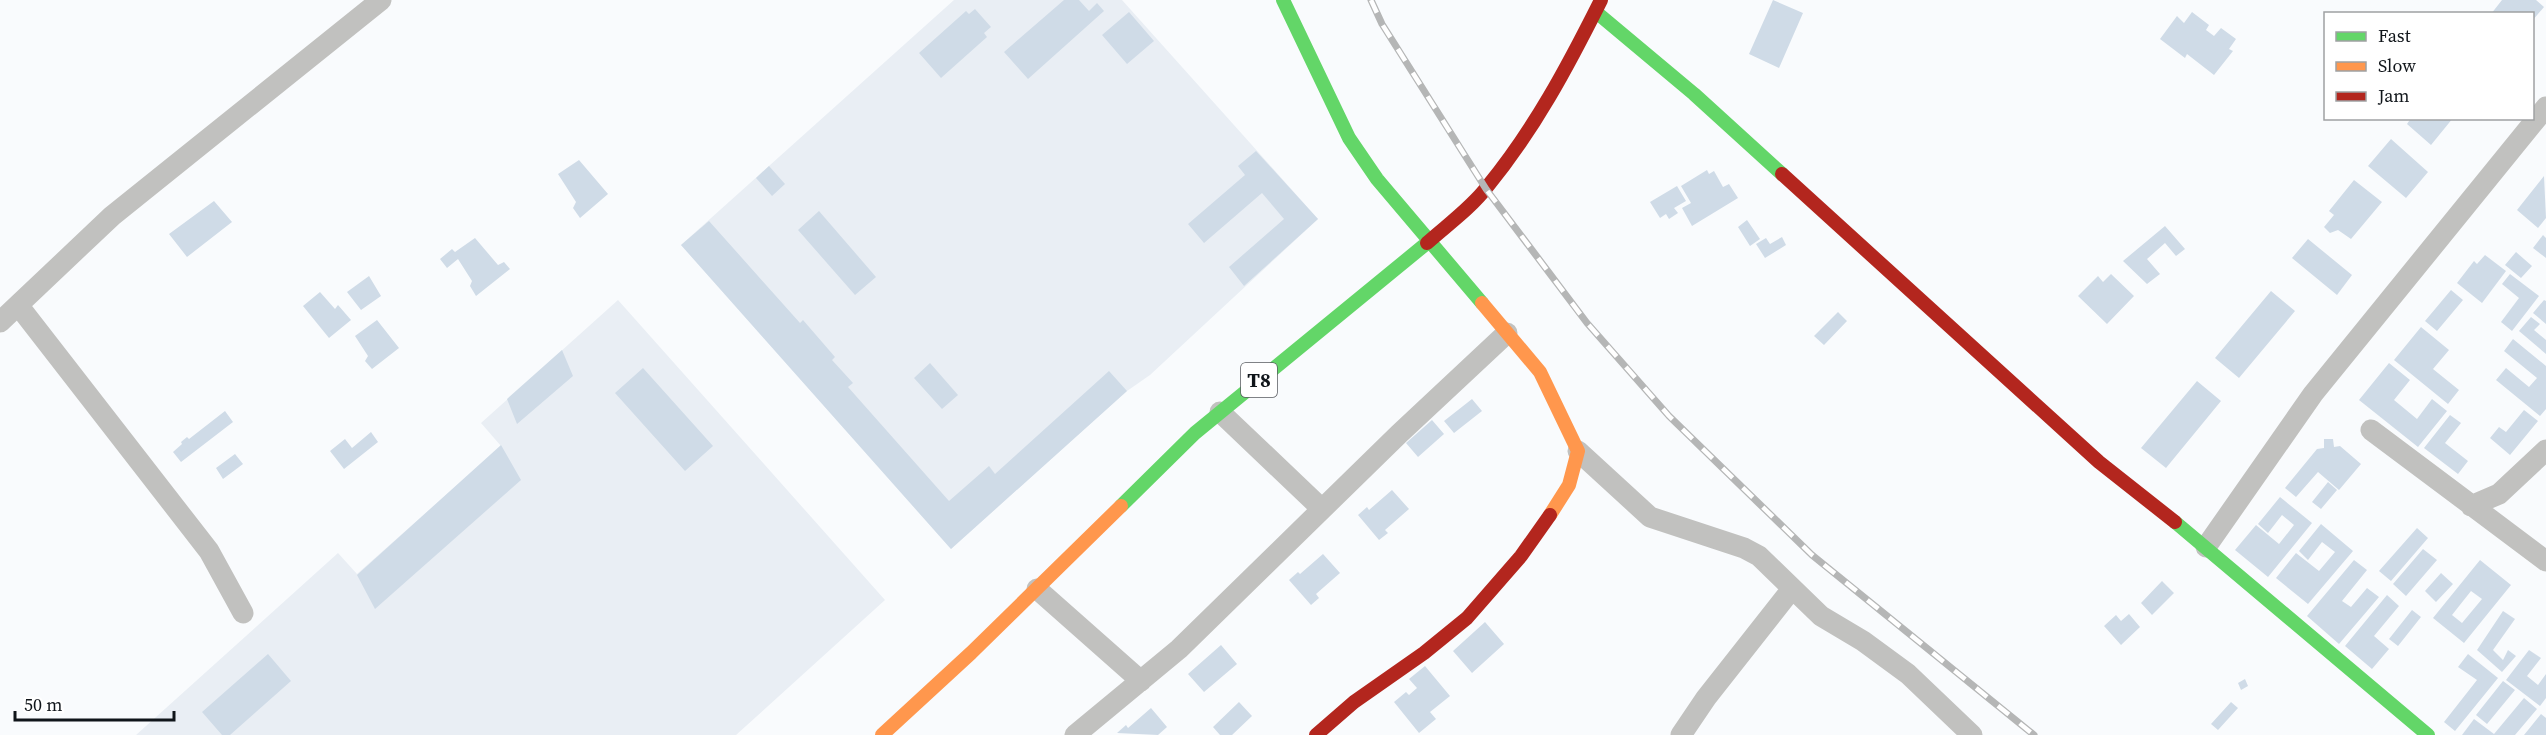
<svg xmlns="http://www.w3.org/2000/svg" width="2546" height="735" font-family="'Source Serif 4',serif">
  <style>
    .built { fill: #e9eef4 }
    .building { fill: #cfdbe7; fill-rule: evenodd }
    .lines { fill: none; stroke-linecap: round; stroke-linejoin: round }
    .street { stroke: #c1c1bf; stroke-width: 21 }
    .fast { stroke: #63d668; stroke-width: 14 }
    .slow { stroke: #ff974d; stroke-width: 14 }
    .jam { stroke: #b3261e; stroke-width: 14 }
    .rail-casing { stroke: #b5b6b6; stroke-width: 7 }
    .rail { stroke: #fff; stroke-width: 4.5; stroke-dasharray: 14; stroke-linecap: butt }
    .labels { text-anchor: middle; dominant-baseline: central; stroke-width: 5; stroke-linejoin: round; paint-order: stroke }
    .shield { fill: #fff; stroke: #585b5f; stroke-width: 1.5 }
    .shield-label { font-size: 20px; font-weight: bold; fill: #10151a }
  </style>
  <rect width="100%" height="100%" fill="#f9fbfd"/>
  <path class="built" d="M954 0H1122L1318 219 1150 375 1127 391 951 549 681 245Z
    M618 300 885 600 736 735H136L338 553 357 574 501 446 481 423Z"/>
  <path class="building" d="M1064 0H1079L1089 11 1097 3 1104 11 1028 79 1004 52Z
    M1773 0 1803 13 1779 68 1749 54Z
    M2502 0H2536L2544 7 2532 21V14H2491Z
    M975 9 991 27 984 33 987 37 941 78 919 53 966 11 969 14Z
    M1129 12 1154 41 1127 64 1102 35Z
    M2192 12 2209 25 2206 30 2214 36 2221 28 2236 39 2229 49 2233 51 2214 75 2187 54 2185 58 2160 39 2177 16 2184 23Z
    M2411 118H2453L2431 145 2407 124Z
    M2391 139 2428 172 2406 198 2368 166Z
    M1256 151 1318 219 1244 286 1229 267 1284 219 1262 193 1204 243 1188 224 1245 175 1238 166Z
    M579 160 608 194 580 218 573 208 576 202 558 174Z
    M769 166 785 184 772 196 756 178Z
    M1707 170 1709 174 1714 171 1723 187 1729 184 1738 198 1692 226 1682 208 1691 203 1681 186Z
    M2544 176 2546 218 2538 228 2517 210Z
    M2354 180 2382 202 2351 239 2338 230 2330 233 2324 227 2334 215 2329 211Z
    M1677 186 1686 201 1674 208 1678 213 1669 219 1666 214 1660 218 1650 202Z
    M214 201 232 222 187 257 169 234Z
    M819 211 876 277 855 295 798 230Z
    M1747 220 1760 239 1750 246 1738 227Z
    M709 221 800 323 803 320 835 357 832 360 853 383 848 387 949 501 989 466 995 474 1109 371 1127 391 951 549 681 245Z
    M2165 226 2185 249 2176 256 2165 243 2147 259 2160 274 2147 284 2123 261Z
    M2543 235 2546 238V258L2533 248Z
    M1782 237 1786 245 1765 258 1756 244 1766 238 1770 244Z
    M475 238 498 265 504 262 510 269 476 296 470 286 472 281 458 259 447 268 440 259 452 249 455 252Z
    M2308 239 2352 275 2337 295 2292 258Z
    M2516 252 2532 266 2521 278 2505 265Z
    M2485 255 2506 271 2482 303 2457 283 2474 261 2477 264Z
    M2111 274 2134 296 2107 324 2078 296 2098 276 2103 282Z
    M2510 274 2539 296 2512 331 2501 322 2519 298 2502 284Z
    M369 276 381 296 361 310 347 292Z
    M2451 290 2463 300 2437 331 2425 321Z
    M2271 291 2295 311 2239 378 2215 358Z
    M320 292 335 309 338 305 351 320 329 338 303 306Z
    M2544 300 2546 301V324L2533 313Z
    M1838 312 1847 321 1824 345 1814 336Z
    M2531 317 2540 324 2534 330 2546 340V354L2519 331Z
    M377 320 399 348 372 369 365 361 368 356 355 336Z
    M2421 327 2449 350 2433 369 2459 390 2448 404 2394 360Z
    M2513 339 2546 366V409L2540 416 2496 380 2506 368 2529 387 2537 378 2504 351Z
    M562 350 573 376 517 424 507 399Z
    M930 363 958 395 942 409 914 378Z
    M2389 363 2410 380 2394 400 2417 419 2432 399 2447 411 2418 447 2359 400Z
    M643 368 713 446 685 471 615 393Z
    M2197 381 2221 401 2166 468 2141 448Z
    M1472 399 1482 411 1454 433 1444 421Z
    M2524 410 2538 421 2510 455 2490 438 2499 427 2506 432Z
    M225 411 233 422 181 462 173 452 182 444 181 442 187 437 189 439Z
    M2450 415 2461 423 2445 443 2468 461 2458 474 2424 448Z
    M1432 420 1444 434 1418 457 1406 443Z
    M371 432 378 442 344 469 330 451 345 439 352 448Z
    M2324 439H2333L2334 447 2340 446 2361 464 2339 490 2318 472 2296 497 2285 488 2317 449 2324 448Z
    M501 445 521 480 375 609 357 575Z
    M235 454 243 464 223 479 216 468Z
    M2328 482 2337 490 2321 509 2312 502Z
    M1392 490 1409 509 1385 530 1388 533 1379 540 1358 515 1367 507 1369 510Z
    M2280 497 2312 523 2268 577 2235 550 2256 525 2279 544 2294 525 2282 515 2268 533 2258 524Z
    M2321 524 2353 551 2308 604 2276 578 2296 553 2319 571 2335 552 2322 542 2308 560 2299 551Z
    M2417 528 2428 538 2391 581 2379 571Z
    M2423 549 2437 560 2406 596 2393 584Z
    M1323 554 1340 573 1316 594 1319 598 1311 605 1289 580 1298 572 1300 574Z
    M2354 560 2367 570 2342 601 2351 607 2367 588 2379 597 2339 644 2307 616Z
    M2480 560 2511 585 2464 643 2433 618ZM2471 591 2482 599 2462 623 2452 615Z
    M2441 573 2453 584 2436 602 2425 591Z
    M2162 581 2174 593 2152 615 2141 603Z
    M2387 595 2399 606 2374 636 2389 649 2372 669 2345 646Z
    M2412 610 2421 617 2398 646 2389 639Z
    M2503 611 2515 619 2493 650 2503 660 2508 650 2516 656 2502 672 2477 650Z
    M2129 614 2140 627 2121 645 2104 626 2116 615 2121 621Z
    M1485 622 1504 644 1472 673 1453 651Z
    M1221 645 1237 664 1204 692 1188 674Z
    M2529 650 2541 658 2527 676 2538 685 2546 674V698L2540 706 2506 680Z
    M268 654 291 681 230 735H222L202 712Z
    M2468 654 2498 678 2455 731 2444 722 2477 680 2458 667Z
    M1425 666 1450 696 1430 712 1436 719 1419 733 1394 702 1406 692 1409 695 1417 688 1409 679Z
    M2245 679 2248 686 2241 690 2238 683Z
    M2503 681 2515 690 2487 724 2476 715Z
    M2524 698 2537 709 2515 735H2462L2474 719 2494 734Z
    M1239 702 1252 716 1232 735H1220L1213 727Z
    M2231 702 2238 708 2218 730 2211 724Z
    M1151 708 1167 727 1158 735 1117 733 1126 725 1128 728Z
    M2541 714 2546 718V735H2524Z"/>
  <g class="lines">
    <path class="street" d="M18 305 209 551 243 613
      M0 322 112 216 381 0
      M1220 412 1322 509
      M2371 430 2546 561
      M1578 451 1650 517 1744 548 1759 556 1821 616 1863 641 1908 674 1972 735
      M2471 506 2499 494 2546 450
      M2206 547 2313 394 2546 107
      M1037 589 1141 681
      M1075 735 1179 649 1399 434 1507 333
      M1681 735 1706 698 1791 590"/>
    <path class="fast" d="M1283 0 1349 138 1377 179 1482 303
      M1596 12 1694 94 1782 174
      M1121 506 1195 433 1427 243
      M2175 522 2428 735"/>
    <path class="slow" d="M1482 303 1540 372 1578 451 1569 485 1550 515
      M882 735 971 653 1121 506"/>
    <path class="jam" d="M1782 174 2099 462 2175 522
      M1427 243C1447 225 1471 208 1487 187 1534 130 1568 66 1601 0
      M1316 735 1354 702 1424 653 1467 618 1521 556 1550 515"/>
    <defs>
      <path id="rail" d="M1371 0 1382 24 1486 189 1587 323 1669 416 1812 555 2034 735"/>
    </defs>
    <use href="#rail" class="rail-casing"/>
    <use href="#rail" class="rail"/>
  </g>
  <g class="labels">
    <rect class="shield" x="1241" y="363" width="36" height="34" rx="4.5"/>
    <g class="shield-label">
      <text x="1259" y="380">T8</text>
    </g>
  </g>
  <rect x="2324" y="12" width="210" height="108" fill="#ffffff" stroke="#9fa1a3" stroke-width="1.5"/>
  <rect x="2336" y="32" width="30" height="9" fill="#63d668" stroke="#9fa1a3" stroke-width="1.5"/>
  <text x="2378" y="42" font-size="18" fill="#10151a">Fast</text>
  <rect x="2336" y="62" width="30" height="9" fill="#ff974d" stroke="#9fa1a3" stroke-width="1.5"/>
  <text x="2378" y="72" font-size="18" fill="#10151a">Slow</text>
  <rect x="2336" y="92" width="30" height="9" fill="#b3261e" stroke="#9fa1a3" stroke-width="1.5"/>
  <text x="2378" y="102" font-size="18" fill="#10151a">Jam</text>
  <path d="M15 711v9h159v-9" fill="none" stroke="#10151a" stroke-width="3"/>
  <text x="24" y="711" font-size="18" fill="#10151a" stroke="#ffffff" stroke-width="4.5" paint-order="stroke">50 m</text>
</svg>
